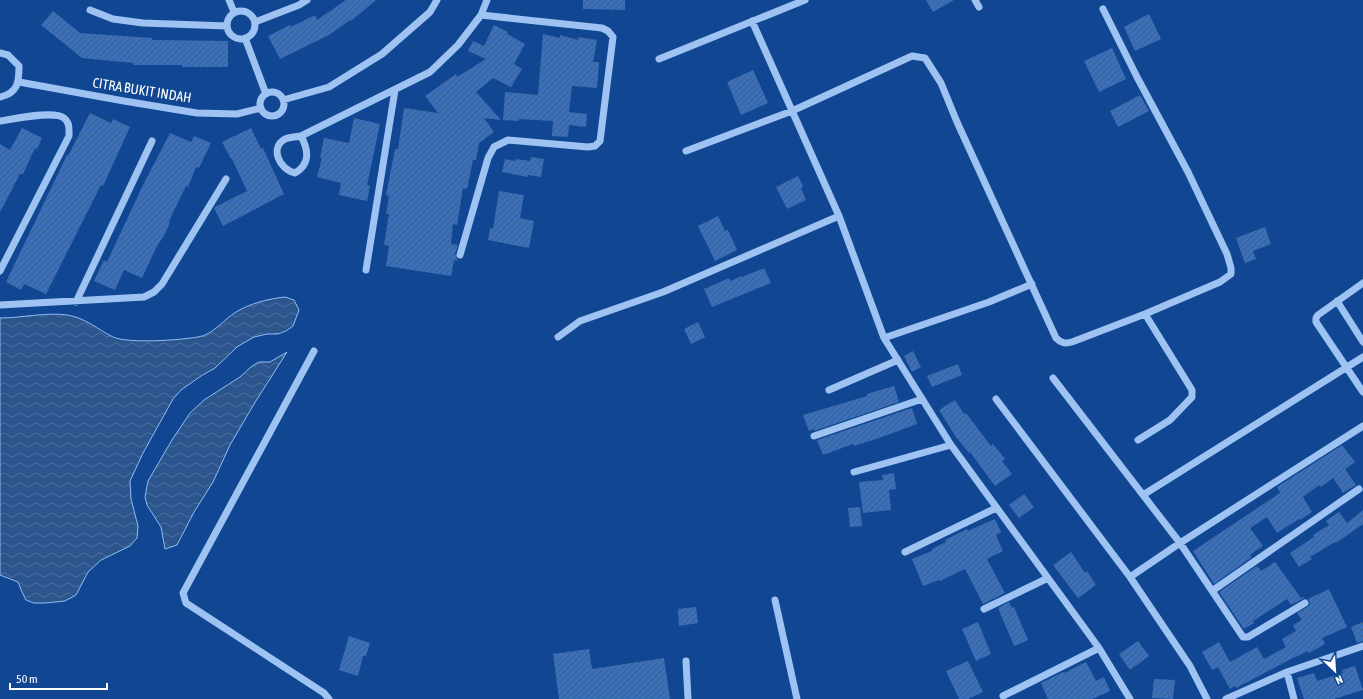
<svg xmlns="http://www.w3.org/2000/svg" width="1363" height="699" font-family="'Asap Condensed',sans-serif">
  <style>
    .water { fill: url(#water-waves); stroke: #8fbdf6 }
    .building { fill: url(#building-hatch) }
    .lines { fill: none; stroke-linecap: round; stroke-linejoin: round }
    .minor { stroke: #9ec3f3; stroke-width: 7 }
    .labels { text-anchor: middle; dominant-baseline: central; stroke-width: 3.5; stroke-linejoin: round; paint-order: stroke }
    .street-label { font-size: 14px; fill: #fff; stroke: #114792 }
  </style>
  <defs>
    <pattern id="water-waves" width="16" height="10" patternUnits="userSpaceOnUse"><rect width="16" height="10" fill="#2d558d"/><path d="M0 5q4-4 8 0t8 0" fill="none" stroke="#4c6e9e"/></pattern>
    <pattern id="building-hatch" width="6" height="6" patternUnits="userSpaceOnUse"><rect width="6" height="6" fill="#3a70bb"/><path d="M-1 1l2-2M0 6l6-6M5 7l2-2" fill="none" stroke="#445c7e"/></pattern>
  </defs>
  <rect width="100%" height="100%" fill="#114792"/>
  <path class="water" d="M285 297 294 300 299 310 293 326 286 331 278 334H267L254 337 247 341 237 347 215 368 201 376 181 390 173 399 143 453 130 481 131 499 138 526 137 538 130 546 101 560 88 572 76 595 65 601 45 603H34L26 600 22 592 18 582 0 575V318C22 318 45 312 67 315 86 318 97 329 113 337 129 344 180 340 198 337 213 335 224 319 236 312 251 303 268 299 285 297Z
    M287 352 254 404 230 445 213 482 194 512 177 545 165 549 161 527 147 505 145 497 148 481 172 440 190 413 204 400 240 377 252 366 259 362H270Z"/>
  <path class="building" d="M346 0H376L351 21 350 20 329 35 280 59 268 36 290 25 291 27 315 15 317 20Z
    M583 0H625V10L583 9Z
    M926 0H954L933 12Z
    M53 11 80 33 152 38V40L228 41V67H182V65H133V63L82 58 41 25Z
    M1149 14 1161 39 1135 51 1124 27Z
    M494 25 508 32 507 34 525 44 514 64 522 69 511 87 493 78 476 92 501 120 484 118 494 132 479 143 476 160H473L467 189 463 188 457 225 453 224 451 244 458 245 455 254 457 259V261L454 260 451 276 386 266 389 246 384 245 389 214H386L389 196 386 195 395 149H398L404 108 438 113 425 96 456 74 457 77 486 59 468 51 473 41 484 46Z
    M543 34 560 38V35L578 40V37L597 40 593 62H599L597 88 572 86 569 112 587 114 586 127 569 125 568 137 552 136 553 121 519 119 518 121 503 120 505 92 538 95Z
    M1112 48 1126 79 1099 92 1084 61Z
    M753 70 768 103 741 115 727 82Z
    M1140 95 1149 111 1118 127 1110 111Z
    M90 113 111 123 113 119 130 127 103 186 101 185 46 294 24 284 21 290 6 282 67 155 68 156Z
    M354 118 380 124 367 185 370 186 367 201 339 195 341 183 317 177 322 158H320L324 138 349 143Z
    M22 128 42 138 37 149 35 148 23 174H20L0 212V144L10 150Z
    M251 128 261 149 263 148 284 194 223 226 214 208 215 207 247 191 232 159H231L222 142Z
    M170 133 191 142 194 136 211 143 199 168 196 167 188 187 186 186 169 221 170 222 166 232 156 248 142 278 124 270 115 290 94 281 104 260 107 262 141 189Z
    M531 157 544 159 541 177 528 175V177L502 172 505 159 515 161 516 159 530 161Z
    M798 176 803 186 801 188 806 200 787 209 776 187Z
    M499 191 524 195 520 218 534 221 529 248 488 240 490 228 493 229Z
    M718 216 725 231 728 230 737 250 715 261 698 226Z
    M1265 227 1271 244 1253 251 1256 259 1245 263 1236 238Z
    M764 268 771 283 712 307 704 289 729 278 730 281 742 276V277Z
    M698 322 705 337 691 344 684 329Z
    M913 351 921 367 912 372 904 356Z
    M958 364 962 375 932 387 927 376Z
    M894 386 899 402 814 431V429L809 431 803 415 867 396V394Z
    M955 400 964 414 966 413 991 446 993 444 1005 459 1002 461 1012 474 995 486 970 452 969 453 956 437 939 410Z
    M912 408 917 424 879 438 854 446 853 444 823 455 817 440Z
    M1342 445 1355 462 1345 469 1356 485 1343 493 1333 478 1321 487 1319 485 1303 497 1312 512 1300 520 1299 519 1277 533 1267 517 1250 528 1263 546 1250 555 1252 557 1214 584 1193 551 1280 493 1277 487Z
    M894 473 896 489 889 490 891 510 863 513 859 482 883 480 882 475Z
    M1024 494 1034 507 1019 518 1009 505Z
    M860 507 862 526 850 527 848 508Z
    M1363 510V524L1336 543 1335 542 1310 557 1312 559 1299 567 1290 553 1314 537 1313 535 1329 525 1326 521 1339 512 1347 523Z
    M995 519 1001 532 996 535 1003 551 987 559 1005 593 983 604 965 569 940 581 939 580 923 586 912 559 932 551V549L946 542 945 540 967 529 968 531Z
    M1071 552 1085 573 1087 571 1096 585 1078 598 1053 565Z
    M1275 562 1301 598 1303 597 1304 598 1291 605 1287 599 1253 621 1254 623 1244 629 1219 592 1257 566 1261 571Z
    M1329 589 1347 627 1322 638 1325 644 1309 653 1308 651 1291 659 1236 688 1235 686 1230 689 1218 667 1212 670 1202 652 1219 642 1230 662 1257 647 1264 659 1286 647 1282 639 1296 631 1293 625 1302 620 1297 613 1309 606 1310 603 1308 599Z
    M1009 602 1012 608 1014 607 1028 640 1014 646 998 608Z
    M696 607 698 623 679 626 678 609Z
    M978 622 991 654 976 661 962 629Z
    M1363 622V641L1357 643 1351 627Z
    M349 636 370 643 366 656H363L358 676 339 670Z
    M1138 641 1149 656 1130 670 1119 654Z
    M589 649 592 669 664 658 670 699H559L553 654Z
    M968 661 983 692 968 699H959L946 671Z
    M1086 662 1096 681 1104 677 1110 691 1092 699H1048L1041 683 1063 672 1064 673Z
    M1355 666 1363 690 1334 699H1304L1297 678 1314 673 1317 681 1343 673 1342 670Z
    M1154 679 1175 680 1173 699 1152 698Z"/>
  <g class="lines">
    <path class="minor" d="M229 0 234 12
      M975 0 979 7
      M90 10 113 19 143 23 227 26
      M227 25a14 14 0 1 1 28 0a14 14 0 1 1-28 0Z
      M752 21 839 216 884 338 951 445 1099 648 1130 699
      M255 22 299 5 307 0
      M245 38 266 94
      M0 53 8 55 19 66C19 82 18 93 0 97
      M659 59 805 0
      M19 82 124 101 197 113 237 114 261 108
      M260 104a12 12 0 1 1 24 0a12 12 0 1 1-24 0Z
      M283 100 329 87 382 54 430 12 437 0
      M0 121C14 119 54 110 64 118 70 123 69 129 69 136L0 271
      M301 136C309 151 310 164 295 173 280 170 269 148 285 139 290 137 296 137 301 136L430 72 458 45 481 15 487 0
      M686 151 792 111 912 56 925 58 941 83 957 122 1056 338C1061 343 1065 344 1072 342L1145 314 1220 282 1231 274V268L1227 254 1188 172 1137 77 1103 9
      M460 255 488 158 494 147 508 140 588 147 595 146 600 141 613 37 608 31 602 28 481 15
      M366 270 395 90
      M1363 283 1318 315 1316 318V322L1363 392
      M1337 301 1363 342
      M76 302 152 141
      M0 305 144 297 154 292 162 284 226 179
      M558 337 580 321 663 292 839 216
      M884 338 989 302 1032 284
      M314 351 183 593 186 603 324 693 329 699
      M1053 378 1180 543 1243 637H1248L1305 603
      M829 390 898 360
      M996 399 1130 577 1190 666 1207 699
      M814 436 922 399
      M1138 440 1170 420 1192 397V390L1145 314
      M854 472 951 445
      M1143 495 1363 357
      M905 552 996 508
      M1130 577 1180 543 1363 426
      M1212 591 1359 489
      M775 600 797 699
      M984 609 1048 578
      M686 661 688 699
      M1287 672 1294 699
      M1003 696 1099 648
      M1226 699 1287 672 1363 646"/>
  </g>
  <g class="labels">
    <g class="street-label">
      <text transform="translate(142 90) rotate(9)">CITRA BUKIT INDAH</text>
    </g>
  </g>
  <g transform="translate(1335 671) rotate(155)" stroke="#114792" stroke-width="3" paint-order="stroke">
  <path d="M0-3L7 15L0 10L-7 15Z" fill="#ffffff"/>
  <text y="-6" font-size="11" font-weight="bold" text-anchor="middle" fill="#ffffff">N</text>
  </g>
  <path d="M10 683v6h97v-6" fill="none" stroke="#ffffff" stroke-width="2"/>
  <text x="16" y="683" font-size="12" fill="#ffffff" stroke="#114792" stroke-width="3" paint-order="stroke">50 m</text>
</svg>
